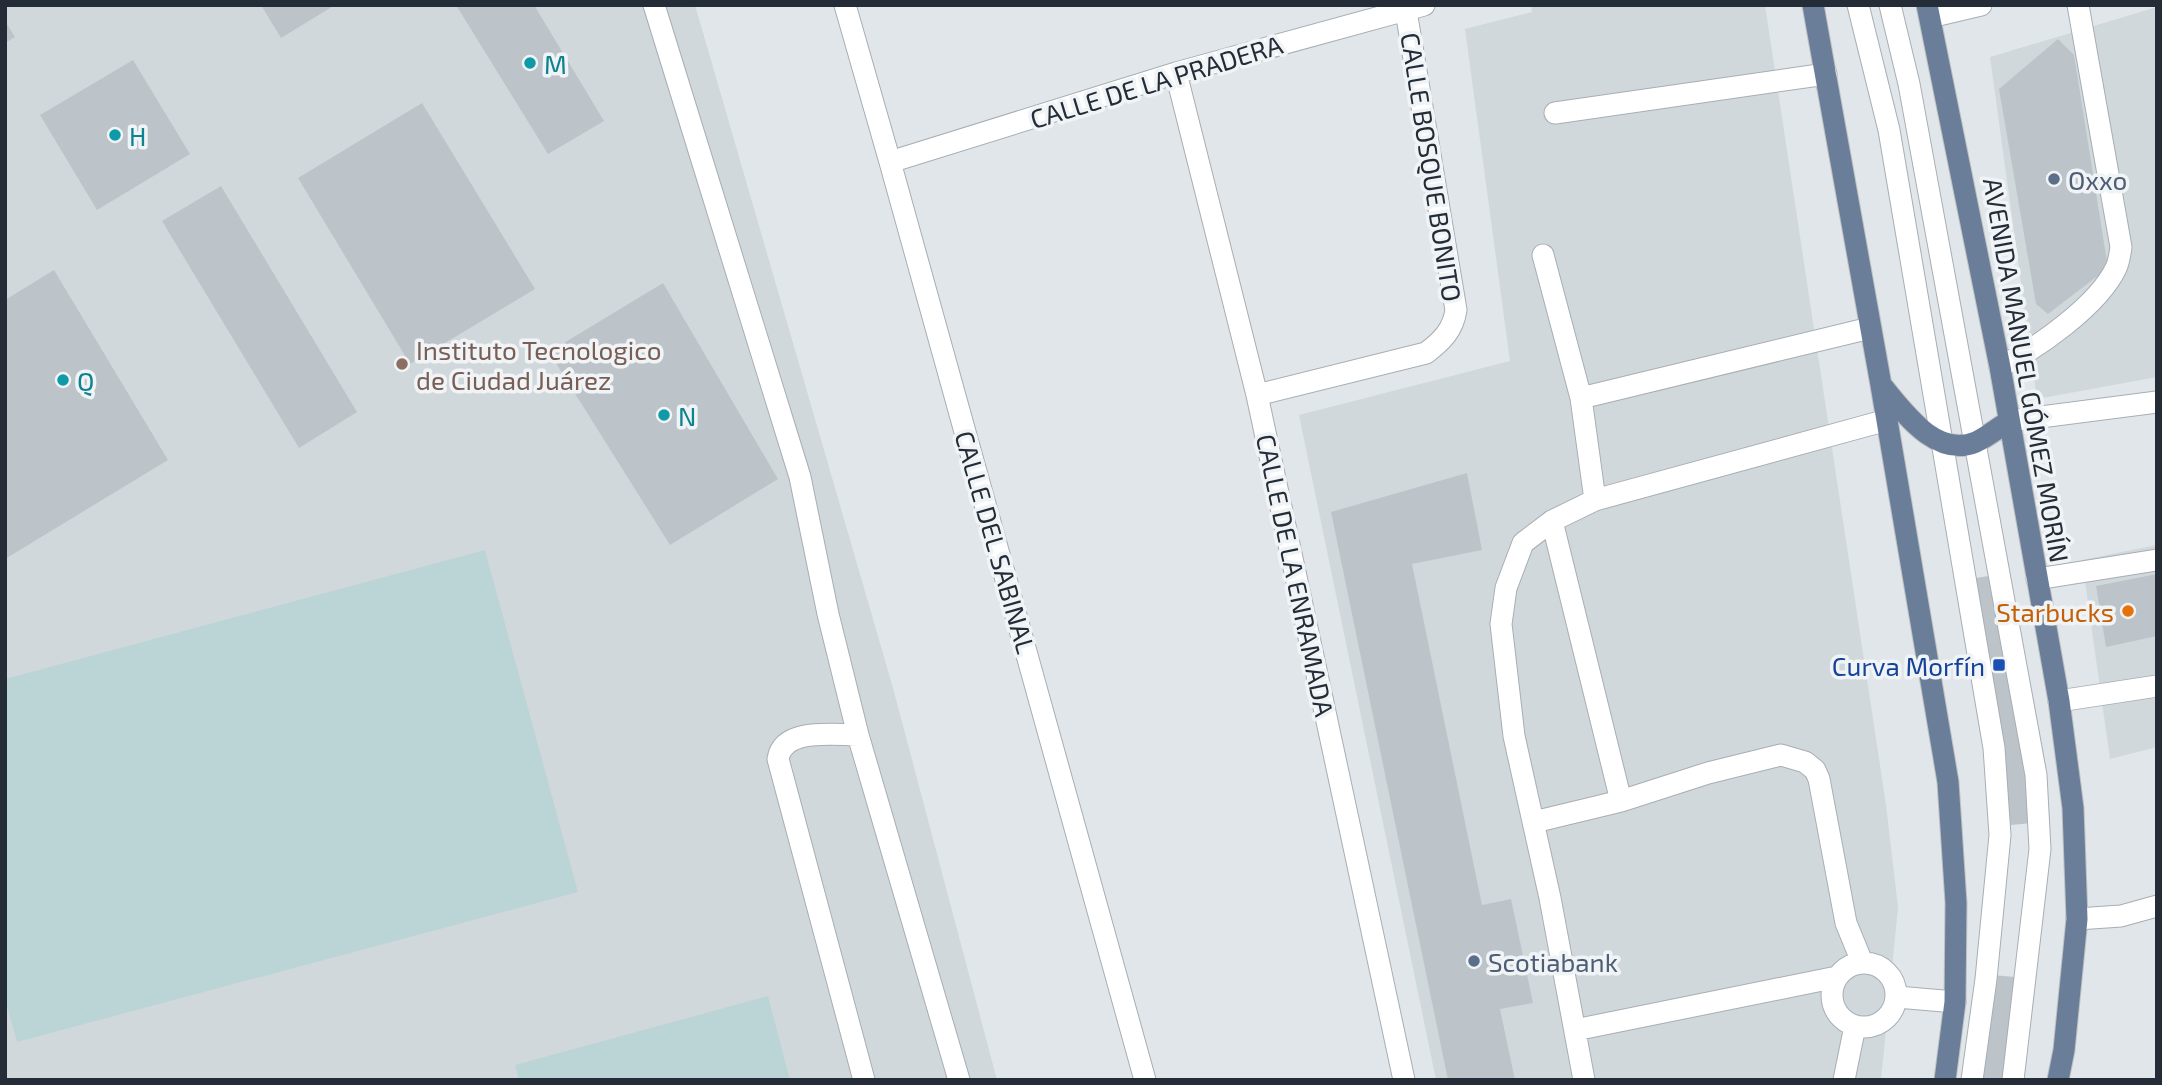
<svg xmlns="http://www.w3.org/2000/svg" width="2162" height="1085" font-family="'Exo 2',sans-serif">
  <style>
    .built { fill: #d1d8dc }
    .green { fill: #bbd5d7 }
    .building { fill: #bdc4c9 }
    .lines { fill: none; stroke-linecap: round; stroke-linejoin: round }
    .minor-casing { stroke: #a7aeb4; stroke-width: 23 }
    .major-casing { stroke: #bdc0c3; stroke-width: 23 }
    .minor { stroke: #fff; stroke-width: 21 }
    .major { stroke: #6a7e99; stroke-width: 21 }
    .culture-dot { fill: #0f9aa8; stroke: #f0f4f6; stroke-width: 2.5 }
    .service-dot { fill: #5c6f8a; stroke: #f0f4f6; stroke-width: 2.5 }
    .education-dot { fill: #8d6e63; stroke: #f0f4f6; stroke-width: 2.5 }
    .food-dot { fill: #e8710a; stroke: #f0f4f6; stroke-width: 2.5 }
    .transit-dot { fill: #1a4fb4; stroke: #f0f4f6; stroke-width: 2.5 }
    .labels { text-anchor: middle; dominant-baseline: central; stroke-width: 7; stroke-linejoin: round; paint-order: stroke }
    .culture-label { font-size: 26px; fill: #0d838f; stroke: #f0f4f6; text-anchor: start }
    .street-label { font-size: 26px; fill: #232c37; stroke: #f0f4f6 }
    .service-label { font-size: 26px; fill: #4e5e75; stroke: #f0f4f6; text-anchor: start }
    .education-label { font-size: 26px; fill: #785e54; stroke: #f0f4f6; text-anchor: start }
    .food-label { font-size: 26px; fill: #c56008; stroke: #f0f4f6; text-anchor: end }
    .transit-label { font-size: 26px; fill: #164399; stroke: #f0f4f6; text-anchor: end }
  </style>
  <rect width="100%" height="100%" fill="#e0e6e9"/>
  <path class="built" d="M5 5H695L893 688 997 1080H5Z
    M1531 5H1765L1886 805 1898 907 1881 1080H1436L1299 415 1510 361 1465 29 1532 12Z
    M2157 7V377L2037 399 1990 57Z
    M2157 545V747L2110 759 2082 560Z"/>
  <path class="green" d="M485 550 578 892 17 1042 5 999V679Z
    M768 996 790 1080H519L515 1065Z"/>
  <path class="building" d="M261 5H335L281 38Z
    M456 5H534L604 121 548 154Z
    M5 21 15 37 5 43Z
    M2058 39 2074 55 2108 268 2048 314 2036 304 1999 89Z
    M133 60 190 154 97 210 40 115Z
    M422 103 535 289 410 364 298 178Z
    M221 186 357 412 299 448 162 221Z
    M54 270 168 460 5 559V300Z
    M663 283 778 479 670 545 549 352Z
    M1467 473 1482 550 1412 564 1482 905 1511 899 1533 1003 1500 1009 1515 1080H1448L1331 512Z
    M2157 574V636L2106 647 2096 586Z
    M1996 575 2032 823 2011 825 1975 578Z
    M1992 975 2015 977 2003 1080H1983Z"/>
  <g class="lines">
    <defs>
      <path id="minor" d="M654 5 800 477 828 614 858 735 959 1080
        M845 5 890 162 1145 1080
        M1858 5 1889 130 1994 748 2000 835 1986 979 1972 1080
        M1890 5 1909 84 2036 775 2040 849 2013 1080
        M1930 17 1981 5
        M1176 73 1257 395 1404 1080
        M1555 113 1826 74
        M890 162 1176 73 1424 5
        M1543 255 1581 398 1595 500
        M2000 367C2036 349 2098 306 2116 268 2119 262 2120 254 2121 247L2078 5
        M1257 395 1426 353C1442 341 1453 330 1456 310L1405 5
        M1581 398 1870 328
        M2009 421 2157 402
        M1552 521 1621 801
        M2037 579 2157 560
        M2059 701 2157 686
        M858 735C834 735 783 727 778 759L864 1080
        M1534 822 1621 801 1708 773 1781 755 1805 762 1815 770 1819 779 1846 923 1862 962
        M2077 919 2121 916 2157 906
        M1832 995a32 32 0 1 1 64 0a32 32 0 1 1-64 0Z
        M1897 997 1955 1002
        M1575 1030 1837 977
        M1584 1080 1550 898 1514 736 1501 624 1506 588 1523 543 1552 521 1595 500 1887 420
        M1844 1080 1855 1026"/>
      <path id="major" d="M1813 5 1881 385 1948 782 1956 903 1955 1002 1945 1080
        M1927 5 2000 367 2059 701 2073 808 2077 919 2064 1050 2058 1080
        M1882 386C1903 411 1936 459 1976 442 1987 437 1998 428 2009 421"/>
    </defs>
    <use href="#minor" class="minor-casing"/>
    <use href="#major" class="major-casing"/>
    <use href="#minor" class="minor"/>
    <use href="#major" class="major"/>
  </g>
  <g class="culture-dot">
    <circle cx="530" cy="63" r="7"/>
    <circle cx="115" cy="135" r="7"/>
    <circle cx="63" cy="380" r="7"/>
    <circle cx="664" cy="415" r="7"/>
  </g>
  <g class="service-dot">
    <circle cx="2054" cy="179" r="7"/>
    <circle cx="1474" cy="961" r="7"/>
  </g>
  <circle class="education-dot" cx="402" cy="364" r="7"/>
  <circle class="food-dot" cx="2128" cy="611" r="7"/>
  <rect class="transit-dot" x="1992" y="658" width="14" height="14" rx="3.5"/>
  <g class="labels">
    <g class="culture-label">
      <text x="544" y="63">M</text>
      <text x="129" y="135">H</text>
      <text x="77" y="380">Q</text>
      <text x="678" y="415">N</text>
    </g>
    <g class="street-label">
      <text transform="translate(1156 81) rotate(-17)">CALLE DE LA PRADERA</text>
      <text transform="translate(1432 167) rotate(81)">CALLE BOSQUE BONITO</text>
      <text transform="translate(2027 370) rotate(80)">AVENIDA MANUEL GÓMEZ MORÍN</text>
      <text transform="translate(996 542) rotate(74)">CALLE DEL SABINAL</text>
      <text transform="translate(1296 575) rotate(78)">CALLE DE LA ENRAMADA</text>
    </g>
    <g class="service-label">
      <text x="2068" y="179">Oxxo</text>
      <text x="1488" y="961">Scotiabank</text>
    </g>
    <g class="education-label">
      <text x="416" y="349">Instituto Tecnologico<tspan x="416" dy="30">de Ciudad Juárez</tspan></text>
    </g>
    <g class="food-label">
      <text x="2114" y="611">Starbucks</text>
    </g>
    <g class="transit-label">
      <text x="1985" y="665">Curva Morfín</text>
    </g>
  </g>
  <rect width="2162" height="1085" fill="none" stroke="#232c37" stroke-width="14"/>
</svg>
